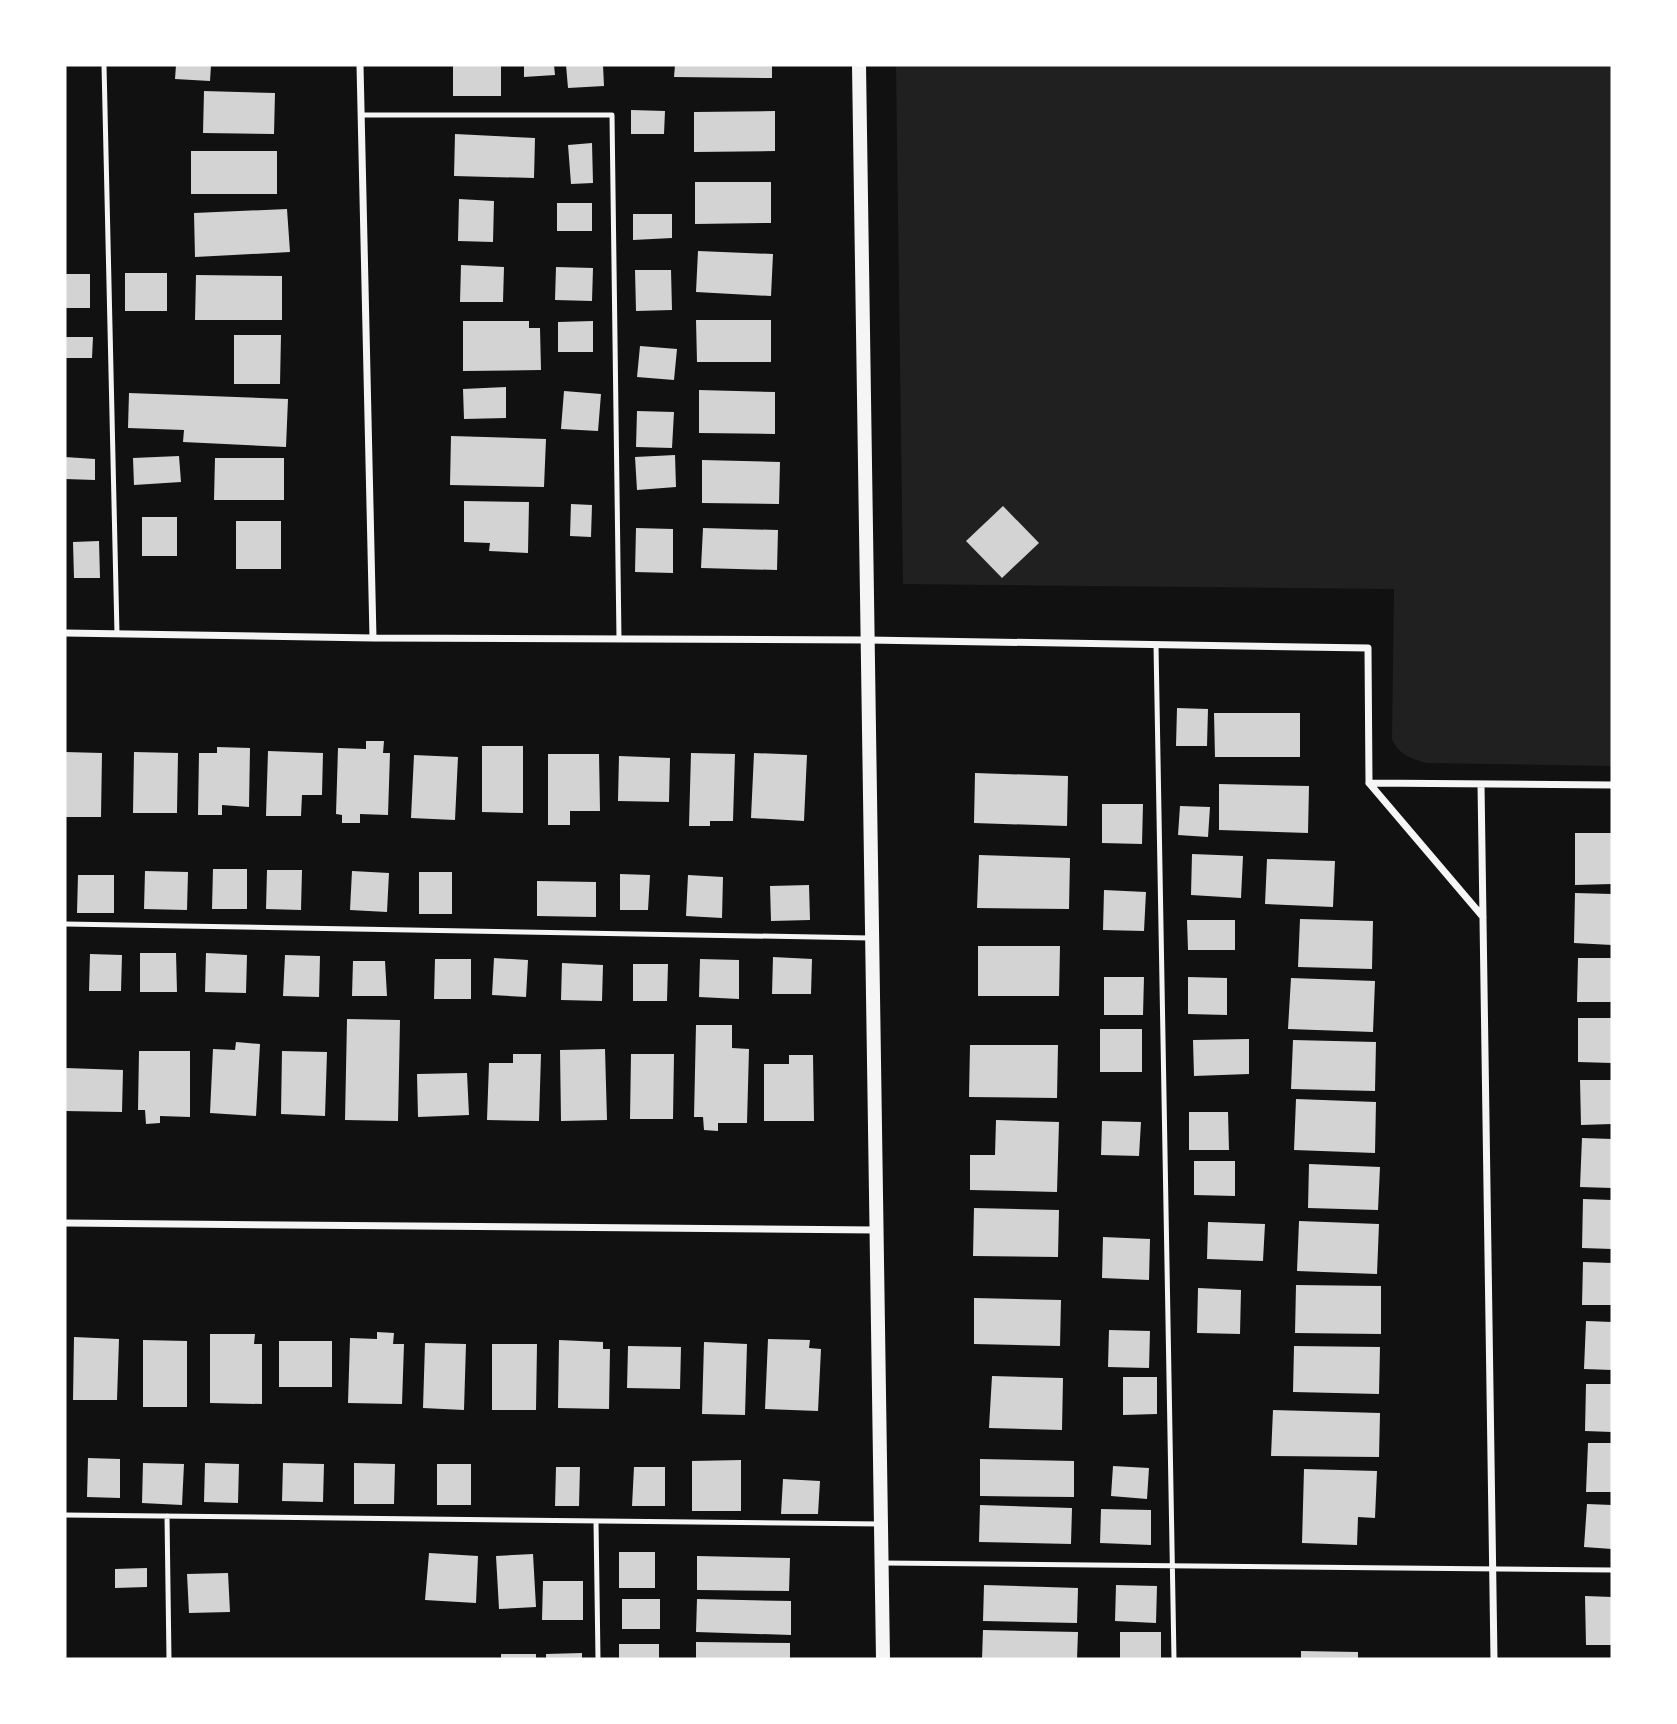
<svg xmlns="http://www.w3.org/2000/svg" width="1677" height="1724" font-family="Cabin,sans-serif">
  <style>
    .green { fill: #202020 }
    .building { fill: #d3d3d3 }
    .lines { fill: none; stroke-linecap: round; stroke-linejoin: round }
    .service { stroke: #f5f5f5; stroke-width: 5 }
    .minor { stroke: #f5f5f5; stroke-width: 7 }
    .secondary { stroke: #f5f5f5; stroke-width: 14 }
  </style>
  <rect width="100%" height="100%" fill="#111"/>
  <path class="green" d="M896 65H1612V766L1427 763C1411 759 1398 754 1392 739L1394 589 903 584Z"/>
  <path class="building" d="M176 65H211L210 81 175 79Z
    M453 65H501V96H453Z
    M524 65H554L555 75 524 77Z
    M566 65H603L604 86 568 88Z
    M675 65H772V78L674 77Z
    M204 91 275 93 274 134 203 133Z
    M631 110 665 111 664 134H631Z
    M775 111V151L694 152V112Z
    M455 134 535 138 534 178 454 176Z
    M592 143 593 183 571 184 568 145Z
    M191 151H277V194H191Z
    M695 182H771V223L695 224Z
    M459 199 494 201 493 242 458 241Z
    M557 203H592V231H557Z
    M287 209 290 252 195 257 194 213Z
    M633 214H672V238L633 240Z
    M698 251 773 254 771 296 696 292Z
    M461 265 504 267 503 302H460Z
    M556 267 593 268 592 301 555 300Z
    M635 270H671L672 310 636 311Z
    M125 273H167V311H125Z
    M65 274H90V308H65Z
    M196 275 282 276V320H195Z
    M696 320H771V362H697Z
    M463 321H529V328H540L541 370 463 371Z
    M593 321V352H558V322Z
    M234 335H281L280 384H234Z
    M65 337H93L92 358H65Z
    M640 346 677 349 674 380 637 377Z
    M506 387V418L464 419 463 389Z
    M699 390 775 392V434L699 433Z
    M564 391 601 394 598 431 561 429Z
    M129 393 288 399 286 447 183 442 184 430 128 428Z
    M637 411 674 412 672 448 636 447Z
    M451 436 546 439 544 487 450 485Z
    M675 455 676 487 637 490 635 457Z
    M179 456 181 482 134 485 133 458Z
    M65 457 95 459V480L65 479Z
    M215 458H284V500H214Z
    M702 460 780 462 779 504 702 503Z
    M464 501 529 502 528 553 489 551 490 543 464 542Z
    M571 504 592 505 591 537 570 536Z
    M1003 506 1039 543 1002 578 966 541Z
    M142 517H177V556H142Z
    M236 521H281V569H236Z
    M636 528 673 529V573L635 572Z
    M703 528 778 530 777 570 701 568Z
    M99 541 100 578H74L73 542Z
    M1177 708 1208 709 1207 746H1176Z
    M1214 713H1300V757H1215Z
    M366 741H384L383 753H390L388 815 360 814V823H342V815L336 814 338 748 366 749Z
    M482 746H523V813L482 812Z
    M217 747 250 748 249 807 222 805V815H198L199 753H217Z
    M268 751 323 753 322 795H302L301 816H266Z
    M65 752 102 753 101 817H65Z
    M134 752 178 753 177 813H133Z
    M691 753 735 754 733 821H710V826H689Z
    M754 753 807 755 804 821 751 818Z
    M548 754H599L600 811H570V825H548Z
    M414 755 458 757 455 820 411 818Z
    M619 756 670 758 669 802 618 801Z
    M975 773 1068 776 1067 826 974 823Z
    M1219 784 1309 786 1308 833 1219 830Z
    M1102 804H1143L1142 844 1102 843Z
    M1180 806 1210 807 1208 837 1178 835Z
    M1575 833H1612V884L1575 885Z
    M1192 854 1243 856 1241 898 1191 895Z
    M979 855 1070 858 1069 909 977 908Z
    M1267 859 1335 861 1333 907 1265 904Z
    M213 869H247V909H212Z
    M267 870H302L301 910 266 909Z
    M145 871 188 872 187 910 144 909Z
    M352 871 389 873 387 912 350 910Z
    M419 872H452V914H419Z
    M620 874 650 875 648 910H620Z
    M78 875H114V913H77Z
    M688 875 723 877 722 918 686 916Z
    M537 881 596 882V917L537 916Z
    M809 885 810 920 771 921 770 886Z
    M1104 890 1146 892 1144 931 1103 930Z
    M1575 893 1612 894V945L1574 943Z
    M1300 919 1373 921 1372 969 1298 967Z
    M1187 920H1235V950H1188Z
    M978 946H1060L1059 996H978Z
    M140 953H176L177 992H140Z
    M206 953 247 955 246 993 205 992Z
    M90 954 122 955 121 991H89Z
    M285 955 320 956 319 997 283 996Z
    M773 957 812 959 811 994H772Z
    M494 958 528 960 526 997 492 995Z
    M1578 958H1612V1002H1577Z
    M435 959H471V999H434Z
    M700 959 739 960V999L699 997Z
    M353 961H385L387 996H352Z
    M562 963 603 965 602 1001 561 1000Z
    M633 964H668L667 1001H633Z
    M1104 977H1144L1143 1015H1104Z
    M1188 977 1227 978V1015L1188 1014Z
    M1291 978 1375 981 1373 1032 1288 1029Z
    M1578 1018H1612V1063L1578 1062Z
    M347 1019 400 1020 398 1121 345 1120Z
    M696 1025H732V1048L749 1049 747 1123H718V1131L704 1130 703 1117H694Z
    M1100 1029H1142V1072H1100Z
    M1249 1039V1074L1194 1076 1193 1040Z
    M1293 1040 1376 1042 1375 1091 1291 1089Z
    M236 1042 260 1044 256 1116 210 1113 213 1049 235 1050Z
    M970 1045H1058L1057 1098 969 1097Z
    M605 1049 607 1120 561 1121 560 1050Z
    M139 1051H190V1117L160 1116V1123L146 1124 145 1110H138Z
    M282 1051 327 1052 325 1116 281 1114Z
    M513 1054H541L539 1121 487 1120 489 1063H513Z
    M631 1054H674L673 1119H630Z
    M789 1055H813L814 1121H764V1064H789Z
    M66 1068 123 1070 122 1112 65 1111Z
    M467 1073 469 1115 418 1117 417 1074Z
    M1580 1080H1612V1124L1581 1125Z
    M1296 1099 1376 1102 1375 1153 1294 1150Z
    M1189 1112H1228L1229 1150H1189Z
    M996 1120 1059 1122 1057 1192 970 1190V1155H995Z
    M1102 1121 1141 1122 1139 1156 1101 1155Z
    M1582 1138 1612 1139V1188L1580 1187Z
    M1194 1161H1235V1196L1194 1195Z
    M1309 1164 1380 1167 1378 1210 1308 1208Z
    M1583 1199 1612 1200V1249L1582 1248Z
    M974 1208 1059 1210 1058 1257 973 1256Z
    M1299 1221 1379 1224 1377 1274 1297 1271Z
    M1208 1222 1265 1224 1263 1261 1207 1259Z
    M1103 1237 1150 1239 1149 1280 1102 1278Z
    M1583 1262 1612 1263V1305H1582Z
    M1296 1285 1381 1286V1334L1295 1333Z
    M1198 1288 1241 1290 1240 1334 1197 1333Z
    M974 1298 1061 1300 1060 1346 974 1344Z
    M1586 1321 1612 1322V1370L1584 1369Z
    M1109 1330 1150 1331 1149 1368 1108 1367Z
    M377 1332 394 1333 393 1344H404L402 1404 348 1403 350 1338 377 1339Z
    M210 1334H255L254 1344H262V1404L210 1403Z
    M74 1337 119 1339 117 1400H73Z
    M768 1339 810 1340 809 1348 821 1349 818 1411 765 1409Z
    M143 1340 187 1341V1407H143Z
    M559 1340 603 1342V1349H610L609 1409 558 1408Z
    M279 1341H332V1387H279Z
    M704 1342 747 1344 745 1415 702 1414Z
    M425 1343 466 1344 464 1410 423 1408Z
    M492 1344H537L536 1410H492Z
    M628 1346 681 1347 680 1389 627 1388Z
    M1294 1346 1380 1347 1379 1394 1293 1392Z
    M992 1376 1063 1378 1062 1430 989 1428Z
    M1123 1377H1157V1414L1123 1415Z
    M1586 1384H1612V1432L1585 1431Z
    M1273 1410 1380 1413 1379 1457 1271 1456Z
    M1588 1443H1612V1492H1586Z
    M88 1458 120 1459V1498L87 1497Z
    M980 1459 1074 1461V1497L980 1496Z
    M741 1460V1511H692V1461Z
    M143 1463 184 1464 182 1505 142 1503Z
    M205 1463 239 1464 238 1503 204 1502Z
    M283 1463 324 1464 323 1502 282 1501Z
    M354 1463 395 1464 394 1504H354Z
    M437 1464H471V1505H437Z
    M1113 1466 1149 1468 1147 1499 1111 1496Z
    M556 1467H580L579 1506H555Z
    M634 1467H665V1506H632Z
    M1304 1469 1377 1471 1375 1518 1358 1517 1357 1545 1302 1543Z
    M783 1479 820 1481 818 1514H781Z
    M1587 1504 1612 1505V1549L1584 1547Z
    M980 1505 1072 1508 1071 1544 979 1542Z
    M1101 1509 1151 1510V1545L1100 1543Z
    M619 1552H655V1588H619Z
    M429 1553 478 1556 476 1603 425 1600Z
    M533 1554 536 1607 499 1609 496 1556Z
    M697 1556 790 1558 789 1591 697 1590Z
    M147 1568V1587L115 1588V1569Z
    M228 1573 230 1612 189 1613 187 1574Z
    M543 1581H583V1620H542Z
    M984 1585 1078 1588 1077 1623 983 1621Z
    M1116 1585 1157 1586 1156 1623 1115 1621Z
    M1585 1596 1612 1597V1645H1586Z
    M622 1599H660V1629H622Z
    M697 1599 791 1601V1635L696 1632Z
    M983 1630 1078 1632 1077 1659H982Z
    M1120 1632H1161V1659H1120Z
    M696 1642 790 1643V1659H696Z
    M619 1644H659V1659H619Z
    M1301 1651 1358 1652V1659H1301Z
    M582 1653V1659H546V1654Z
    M501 1654H536V1659H501Z"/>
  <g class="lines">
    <path class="service" d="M104 65 117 634
      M361 115H612L619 639
      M1156 645 1174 1659
      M65 924 870 938
      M65 1515 881 1524
      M167 1516 169 1659
      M596 1521 598 1659
      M884 1563 1612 1570"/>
    <path class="minor" d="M360 65 373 638
      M65 633 373 638 868 640 1368 648 1369 783
      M1369 783 1612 785
      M1369 783 1483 917
      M1481 784 1494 1659
      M65 1223 876 1230"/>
    <path class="secondary" d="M859 65 883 1659"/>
  </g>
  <rect width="1677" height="1724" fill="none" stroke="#ffffff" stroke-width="133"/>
</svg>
